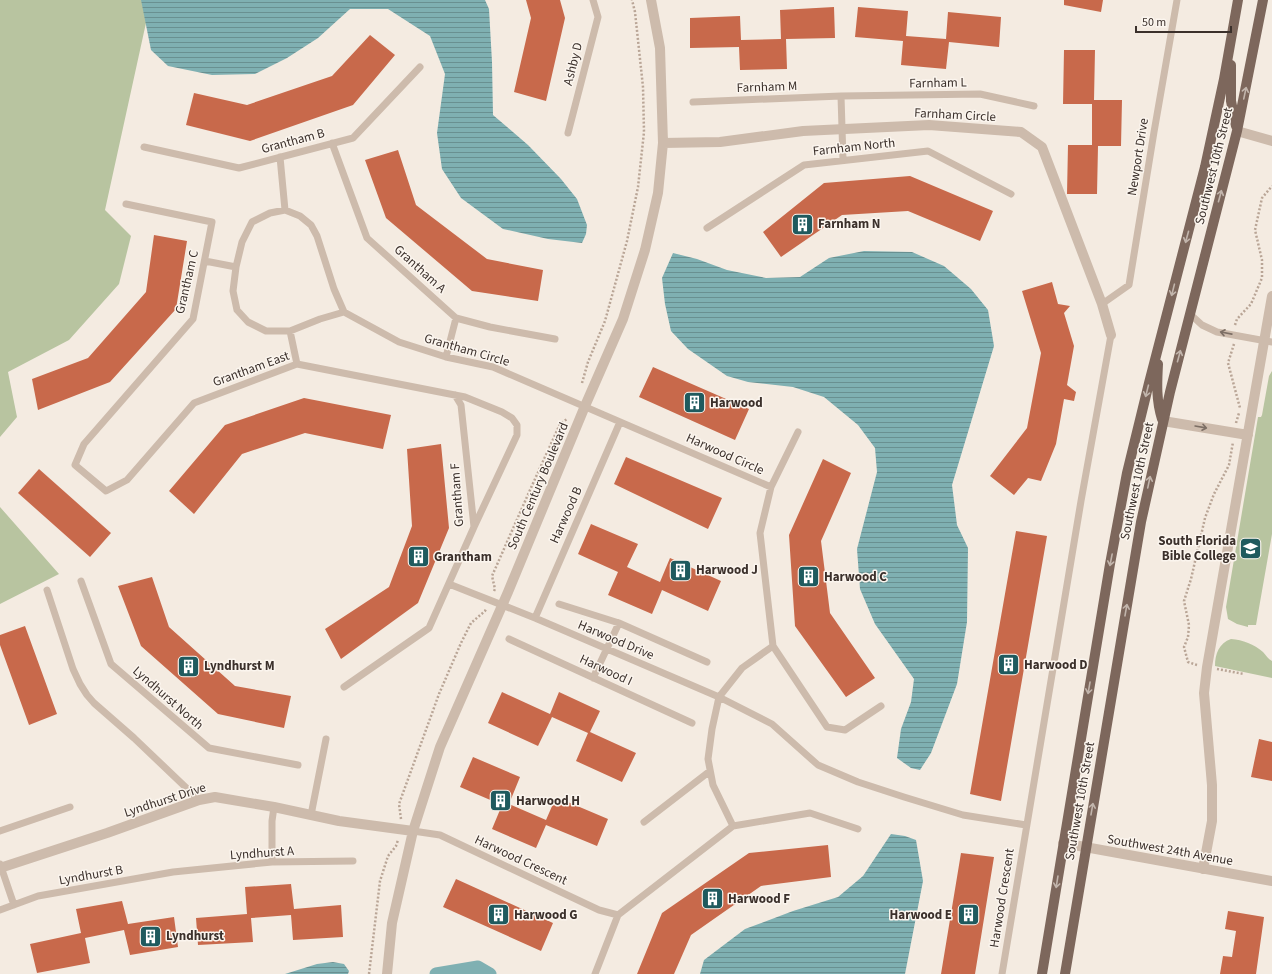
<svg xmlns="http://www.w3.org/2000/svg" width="1272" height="974" font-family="'Source Sans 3',sans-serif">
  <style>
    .green { fill: #b8c4a0 }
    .water { fill: url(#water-rules) }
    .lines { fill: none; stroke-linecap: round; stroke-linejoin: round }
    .canal { stroke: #7fb0b2; stroke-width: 13 }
    .building { fill: #c8694b }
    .path { stroke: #b9a596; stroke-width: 2.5; stroke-dasharray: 2 2; stroke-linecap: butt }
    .service { stroke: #cdbbac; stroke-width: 7 }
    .minor { stroke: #cdbbac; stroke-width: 10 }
    .primary { stroke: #7d675c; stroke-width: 10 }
    .oneway { stroke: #c2b5ac }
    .oneway2 { stroke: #7d6f65 }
    .labels { text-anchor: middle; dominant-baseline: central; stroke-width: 3; stroke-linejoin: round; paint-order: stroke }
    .street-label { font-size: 13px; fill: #3b302b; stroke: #fbf5ee }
    .poi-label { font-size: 13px; font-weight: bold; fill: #3b302b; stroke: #fbf5ee; text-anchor: start }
  </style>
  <defs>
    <pattern id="water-rules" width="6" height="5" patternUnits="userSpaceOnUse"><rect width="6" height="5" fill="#7fb0b2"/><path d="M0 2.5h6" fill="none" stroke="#699091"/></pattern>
  </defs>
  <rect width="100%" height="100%" fill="#f4ebe1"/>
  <path class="green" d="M0 0H151L105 210 131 236 119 284 69 340 8 372 17 417 0 437Z
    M1272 371V534L1256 625H1248V627L1237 624 1228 619 1226 607 1258 417H1261L1262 415 1269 376Z
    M0 507 59 574 0 604Z
    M1231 639C1243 640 1254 644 1263 652 1266 655 1268 659 1272 661V678L1215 666C1215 654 1219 643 1231 639Z"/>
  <path class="water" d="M141 0H485L489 9 492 62 493 115 528 145 561 179 577 199 587 225 586 234 582 243 548 239 503 229 461 198 442 169 437 133 445 74 430 36 388 9H350L318 38 287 58 255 74 212 75 168 66 151 50Z
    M864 251 912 252 944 266 971 289 988 310 994 346 952 485 957 525 968 548 967 622 957 684 931 753 920 770 911 768 897 758 901 729 911 702 914 679 875 624 860 589 857 549 877 472 875 448 858 425 824 397 793 387 748 382 727 376 688 349 671 331 665 304 662 278 673 253 697 259 727 270 766 278 800 277 829 258Z
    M891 834 905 836 916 840 923 881 905 974H700L704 960 745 929 793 911 838 897 863 876Z
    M333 962 344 964 349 971 348 974H285L317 964Z"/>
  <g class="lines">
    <path class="canal" d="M436 974 478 967 490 974"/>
  </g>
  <path class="building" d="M526 0H560L565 18 546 101 514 92 531 18Z
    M1064 0H1103L1101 12 1064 5Z
    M834 7 835 38 786 39 787 69 740 70 739 47 690 48V18L740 16 741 40 781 39 780 10Z
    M858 7 908 11 906 36 946 39 948 12 1001 17 999 47 949 42 946 69 901 65 903 41 855 37Z
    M370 35 395 55 353 105 250 141 186 125 194 93 247 105 332 76Z
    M1064 50H1095L1094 100H1122L1121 146H1098L1097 194H1067L1068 145H1092V104H1063Z
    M398 150 416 205 487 259 543 270 538 301 472 291 386 218 365 160Z
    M910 176 993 211 980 241 908 211 842 215 781 257 763 232 824 183Z
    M154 235 187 241 176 309 110 382 38 410 32 379 88 358 146 292Z
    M1052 282 1058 304 1070 306 1064 313 1074 346 1067 385 1076 392 1074 401 1064 399 1056 444 1041 481 1028 478 1014 495 990 476 1027 428 1041 353 1022 291Z
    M653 367 749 409 735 440 639 397Z
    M304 398 391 415 383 449 305 433 242 454 194 514 169 491 225 425Z
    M441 444 449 528 418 603 341 659 325 629 389 587 412 526 407 449Z
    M626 457 722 498 708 529 614 484Z
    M823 459 851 473 821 541 830 613 875 678 846 697 795 626 789 535Z
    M39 469 111 533 90 557 18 493Z
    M591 524 638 544 627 567 660 582 670 558 721 581 708 611 662 590 652 614 608 595 618 572 578 554Z
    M1016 531 1047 536 1001 801 970 794Z
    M152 577 169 627 235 686 291 696 284 728 218 714 141 646 118 586Z
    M25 626 57 714 29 725 0 645V635Z
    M502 692 550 714 559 692 600 711 590 732 636 753 622 782 576 761 588 733 552 717 538 746 488 723Z
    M1259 739 1272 742V781L1251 777Z
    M473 757 520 777 509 804 546 820 556 797 608 819 597 846 546 825 536 848 492 829 502 805 460 787Z
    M828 845 831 877 761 886 691 935 674 974H637L662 913 749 853Z
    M961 853 994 857 975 974H941Z
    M456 879 553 923 541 951 443 907Z
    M291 884 294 909 341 905 343 937 293 940 291 915 251 918 253 942 198 945 196 918 247 914 245 887Z
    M122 901 128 924 174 917 178 947 130 955 124 930 85 938 90 963 37 973 30 944 81 933 76 909Z
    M1228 911 1264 917 1256 974H1220L1223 956 1232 957 1236 931 1225 929Z"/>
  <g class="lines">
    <path class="path" d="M1235 325 1237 319 1251 304 1262 278V260L1255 230 1262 198 1272 186
      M1234 344 1228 363 1240 408
      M582 383 588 362 605 321 627 241 638 187 644 132 643 87 635 12 632 0
      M1236 423 1239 413
      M494 591 495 589 492 576 530 490 560 424 567 419
      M1197 665 1188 662 1184 647 1188 637 1189 625 1184 601 1191 579 1205 518 1214 494 1229 465 1233 442
      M1217 669 1244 674
      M401 819 399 804 439 694 461 643 471 623 485 611 486 609
      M369 974 380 881 388 856 396 846 398 840"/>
    <path class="service" d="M841 96 843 160
      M693 102 841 96 980 94 1034 106
      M568 133 598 17 593 0
      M332 143 367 238 456 318 490 327 555 339
      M144 147 239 168 353 138 420 67
      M280 157 285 210
      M126 204 212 222 193 319 84 444 75 465 106 491 127 480 194 403 297 364 465 397 502 412 512 418 517 425V435L474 527
      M707 228 804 165 928 151 1011 194
      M205 261 236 267
      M1102 304 1129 285 1154 132 1177 0
      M344 312 334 289 317 236 311 225 300 216 285 210 270 213 252 222 242 242 236 267 233 291 237 310 248 322 266 331H290L320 319 344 312 399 342 446 357 493 367 771 487
      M1190 314 1202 325 1217 332 1272 342
      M290 331 297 364
      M446 357 456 318
      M81 581 111 664 209 748 298 765
      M449 584 535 618 719 697 772 724 818 765 858 782 904 797 963 815 1026 825
      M47 590 73 669 80 684 87 695 94 703 134 738 199 800
      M559 604 619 623 707 662
      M535 618 620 422
      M509 639 692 723
      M773 646 827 727 845 730 881 706
      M593 678 619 623
      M344 687 429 628 474 527 461 405 455 395
      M311 815 326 739
      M644 822 710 771
      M733 826 713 785 708 759 712 729 719 697 742 668 773 646 760 533 771 487 798 432
      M0 831 70 807
      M413 831 440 835 599 910 618 915
      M272 862V821L274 807
      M0 864 14 905
      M0 910 38 896 173 872 272 862 353 861
      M595 974 618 915 733 826 810 813 858 829
      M1002 974 1081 501 1111 335"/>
    <path class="minor" d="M1237 131 1272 141
      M663 143 720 142 803 131 929 125 1021 132 1042 147 1102 304 1111 335
      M1163 421 1248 435
      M1063 843 1272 881
      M0 868 107 833 199 800 215 797 274 807 339 821 413 831
      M1203 869 1212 821V785L1204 693 1207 667 1272 296
      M387 974 392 923 413 831 440 747 508 592 585 406 623 319 645 250 658 193 663 143 660 48 651 0"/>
    <path class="primary" d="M1231 65V101L1236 126
      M1158 364C1157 383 1156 400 1162 419
      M1042 974 1110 564 1127 473 1149 383 1205 167 1224 79 1238 0
      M1065 974 1141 522 1170 392 1237 131 1263 0"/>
  </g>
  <defs><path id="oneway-shaft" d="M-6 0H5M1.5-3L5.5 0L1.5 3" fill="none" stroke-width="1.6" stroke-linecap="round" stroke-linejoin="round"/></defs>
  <g class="oneway">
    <use href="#oneway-shaft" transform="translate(1245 93) rotate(-78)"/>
    <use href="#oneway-shaft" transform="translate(1220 196) rotate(-75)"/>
    <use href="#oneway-shaft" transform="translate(1187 237) rotate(105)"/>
    <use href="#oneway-shaft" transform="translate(1173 290) rotate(104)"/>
    <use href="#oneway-shaft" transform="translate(1179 356) rotate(-75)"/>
    <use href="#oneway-shaft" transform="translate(1147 391) rotate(104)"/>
    <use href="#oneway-shaft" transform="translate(1149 482) rotate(-78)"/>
    <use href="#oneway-shaft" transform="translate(1111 560) rotate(101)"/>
    <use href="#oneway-shaft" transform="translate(1126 610) rotate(-80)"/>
    <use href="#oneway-shaft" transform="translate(1089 688) rotate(100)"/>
    <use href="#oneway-shaft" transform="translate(1092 809) rotate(-80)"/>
    <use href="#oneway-shaft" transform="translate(1057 882) rotate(99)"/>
  </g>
  <g class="oneway2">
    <use href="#oneway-shaft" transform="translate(1226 333) rotate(-169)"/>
    <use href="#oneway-shaft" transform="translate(1201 427) rotate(10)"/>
  </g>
  <defs>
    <symbol id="building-square" viewBox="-11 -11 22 22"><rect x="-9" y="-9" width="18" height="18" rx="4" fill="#1f5a5e" stroke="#fbf5ee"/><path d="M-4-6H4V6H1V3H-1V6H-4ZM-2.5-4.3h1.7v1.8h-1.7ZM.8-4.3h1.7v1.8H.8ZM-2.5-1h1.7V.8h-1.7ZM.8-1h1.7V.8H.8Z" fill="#fff"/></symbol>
    <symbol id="university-square" viewBox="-11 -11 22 22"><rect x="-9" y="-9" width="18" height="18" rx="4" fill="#1f5a5e" stroke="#fbf5ee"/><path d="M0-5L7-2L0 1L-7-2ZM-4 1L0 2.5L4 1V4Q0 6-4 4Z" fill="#fff"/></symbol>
  </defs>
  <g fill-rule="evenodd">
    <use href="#building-square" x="790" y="212" width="25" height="25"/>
    <use href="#building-square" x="682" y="390" width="25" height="25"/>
    <use href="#university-square" x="1238" y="536" width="25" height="25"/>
    <use href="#building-square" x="406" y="544" width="25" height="25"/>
    <use href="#building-square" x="668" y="558" width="25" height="25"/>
    <use href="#building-square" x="796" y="564" width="25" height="25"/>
    <use href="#building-square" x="996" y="652" width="25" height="25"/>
    <use href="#building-square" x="176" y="654" width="25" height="25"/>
    <use href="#building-square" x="488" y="788" width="25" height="25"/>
    <use href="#building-square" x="700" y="886" width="25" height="25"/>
    <use href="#building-square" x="486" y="902" width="25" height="25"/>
    <use href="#building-square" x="956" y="902" width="25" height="25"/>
    <use href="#building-square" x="138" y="924" width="25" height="25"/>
  </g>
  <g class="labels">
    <g class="street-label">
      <text transform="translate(573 64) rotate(-76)">Ashby D</text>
      <text transform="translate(938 83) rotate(-1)">Farnham L</text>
      <text transform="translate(767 87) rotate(-2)">Farnham M</text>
      <text transform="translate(955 115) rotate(3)">Farnham Circle</text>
      <text transform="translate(293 141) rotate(-15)">Grantham B</text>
      <text transform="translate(854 147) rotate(-6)">Farnham North</text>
      <text transform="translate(1138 157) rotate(-81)">Newport Drive</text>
      <text transform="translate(1214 166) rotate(-76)">Southwest 10th Street</text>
      <text transform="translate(420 269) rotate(42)">Grantham A</text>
      <text transform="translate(187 282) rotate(-77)">Grantham C</text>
      <text transform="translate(467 350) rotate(16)">Grantham Circle</text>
      <text transform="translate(251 369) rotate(-20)">Grantham East</text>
      <text transform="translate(725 454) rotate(24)">Harwood Circle</text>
      <text transform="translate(1137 481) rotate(-78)">Southwest 10th Street</text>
      <text transform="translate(538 486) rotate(-67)">South Century Boulevard</text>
      <text transform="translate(457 495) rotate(-94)">Grantham F</text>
      <text transform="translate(566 515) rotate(-66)">Harwood B</text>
      <text transform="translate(616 640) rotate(23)">Harwood Drive</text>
      <text transform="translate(606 670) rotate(25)">Harwood I</text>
      <text transform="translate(168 698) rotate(41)">Lyndhurst North</text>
      <text transform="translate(165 800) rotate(-18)">Lyndhurst Drive</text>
      <text transform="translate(1080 801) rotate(-80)">Southwest 10th Street</text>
      <text transform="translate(1170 850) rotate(10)">Southwest 24th Avenue</text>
      <text transform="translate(262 853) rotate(-4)">Lyndhurst A</text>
      <text transform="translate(521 860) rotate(25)">Harwood Crescent</text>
      <text transform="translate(91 875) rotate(-10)">Lyndhurst B</text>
      <text transform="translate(1002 898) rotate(-81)">Harwood Crescent</text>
    </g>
    <g class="poi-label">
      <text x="818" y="224">Farnham N</text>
      <text x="710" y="403">Harwood</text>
      <text x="1236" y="541" text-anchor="end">South Florida<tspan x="1236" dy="15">Bible College</tspan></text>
      <text x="434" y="557">Grantham</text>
      <text x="696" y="570">Harwood J</text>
      <text x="824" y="577">Harwood C</text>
      <text x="1024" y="665">Harwood D</text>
      <text x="204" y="666">Lyndhurst M</text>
      <text x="516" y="801">Harwood H</text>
      <text x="728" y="899">Harwood F</text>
      <text x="514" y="915">Harwood G</text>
      <text x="952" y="915" text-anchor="end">Harwood E</text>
      <text x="166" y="936">Lyndhurst</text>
    </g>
  </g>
  <path d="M1136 26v6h95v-6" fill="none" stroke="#3b302b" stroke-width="2"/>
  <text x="1142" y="26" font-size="12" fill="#3b302b" stroke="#fbf5ee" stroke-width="3" paint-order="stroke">50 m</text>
</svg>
